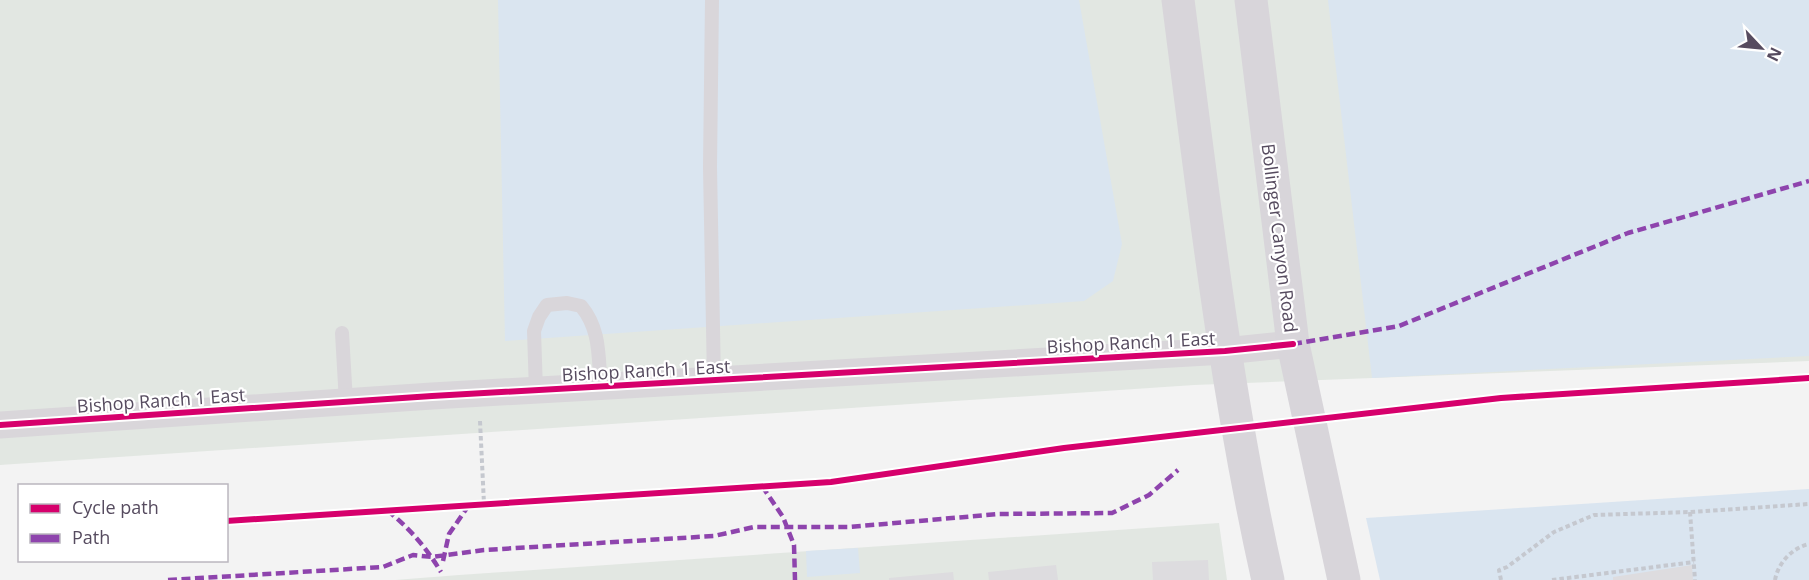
<svg xmlns="http://www.w3.org/2000/svg" width="1809" height="580" font-family="'Open Sans',sans-serif">
  <style>
    .commercial { fill: #e2e7e2 }
    .green { fill: #dae5f0 }
    .building { fill: #dddcdf }
    .lines { fill: none; stroke-linecap: round; stroke-linejoin: round }
    .path { stroke: #c5c8cf; stroke-width: 4; stroke-dasharray: 4.5 3; stroke-linecap: butt }
    .service { stroke: #d9d6da; stroke-width: 14 }
    .minor { stroke: #d9d6da; stroke-width: 27 }
    .secondary { stroke: #d8d5da; stroke-width: 33 }
    .quiet { stroke: #8e44ad; stroke-width: 4.5; stroke-dasharray: 9 4.5; stroke-linecap: butt }
    .cycleway-casing { stroke: #fff; stroke-width: 10 }
    .cycleway { stroke: #d6006c; stroke-width: 6 }
    .labels { text-anchor: middle; dominant-baseline: central; stroke-width: 4.5; stroke-linejoin: round; paint-order: stroke }
    .street-label { font-size: 18px; fill: #564b5f; stroke: #fff }
  </style>
  <rect width="100%" height="100%" fill="#f3f3f3"/>
  <path class="commercial" d="M0 0H1809V361L1194 385 0 465Z
    M1219 523 1227 580H395L459 575Z"/>
  <path class="green" d="M498 0H1079L1122 244 1113 281 1084 301 505 341Z
    M1328 0H1809V356L1372 378Z
    M1809 489V580H1380L1366 518Z
    M858 548 860 573 807 577 806 551Z"/>
  <path class="building" d="M1208 560 1209 580H1153L1152 562Z
    M1056 565 1058 580H989L988 572Z
    M1692 565 1693 580H1613V577Z
    M953 572 954 580H889V578Z"/>
  <g class="lines">
    <path class="path" d="M480 421 484 504
      M1690 512 1695 580
      M1501 580 1499 570 1507 567 1554 532 1594 515 1690 512 1809 504
      M1552 580 1694 562
      M1775 580C1778 563 1792 548 1809 544"/>
    <path class="service" d="M712 0 710 167 714 381
      M342 333 346 402
      M536 391 534 331 539 317 547 305 567 303 581 306C601 330 598 357 601 387"/>
    <path class="minor" d="M0 425 432 396 1225 351 1293 344"/>
    <path class="secondary" d="M1178 0C1203 194 1225 389 1268 580
      M1251 0 1293 344 1344 580"/>
    <path class="quiet" d="M1293 344 1399 326 1628 233 1809 181
      M762 486 783 517 794 545 795 580
      M387 510C410 529 426 547 441 572
      M443 561 449 534 469 505
      M168 580 383 567 413 555 432 557 484 550 714 536 754 527H849L999 514 1112 513 1149 495 1178 470"/>
    <defs>
      <path id="cycleway" d="M0 425 432 396 1225 351 1293 344
        M226 521 831 482 1064 448 1501 398 1809 378"/>
    </defs>
    <use href="#cycleway" class="cycleway-casing"/>
    <use href="#cycleway" class="cycleway"/>
  </g>
  <g class="labels">
    <g class="street-label">
      <text transform="translate(1280 238) rotate(83)">Bollinger Canyon Road</text>
      <text transform="translate(1131 342) rotate(-3)">Bishop Ranch 1 East</text>
      <text transform="translate(646 370) rotate(-3)">Bishop Ranch 1 East</text>
      <text transform="translate(161 400) rotate(-4)">Bishop Ranch 1 East</text>
    </g>
  </g>
  <rect x="18" y="484" width="210" height="78" fill="#ffffff" stroke="#bbb7bf" stroke-width="1.5"/>
  <rect x="30" y="504" width="30" height="9" fill="#d6006c" stroke="#bbb7bf" stroke-width="1.5"/>
  <text x="72" y="514" font-size="18" fill="#564b5f">Cycle path</text>
  <rect x="30" y="534" width="30" height="9" fill="#8e44ad" stroke="#bbb7bf" stroke-width="1.5"/>
  <text x="72" y="544" font-size="18" fill="#564b5f">Path</text>
  <g transform="translate(1761 48) rotate(116)" stroke="#ffffff" stroke-width="4.5" paint-order="stroke">
  <path d="M0-4.5L10 22L0 15L-10 22Z" fill="#564b5f"/>
  <text y="-9" font-size="16" font-weight="bold" text-anchor="middle" fill="#564b5f">N</text>
  </g>
</svg>
